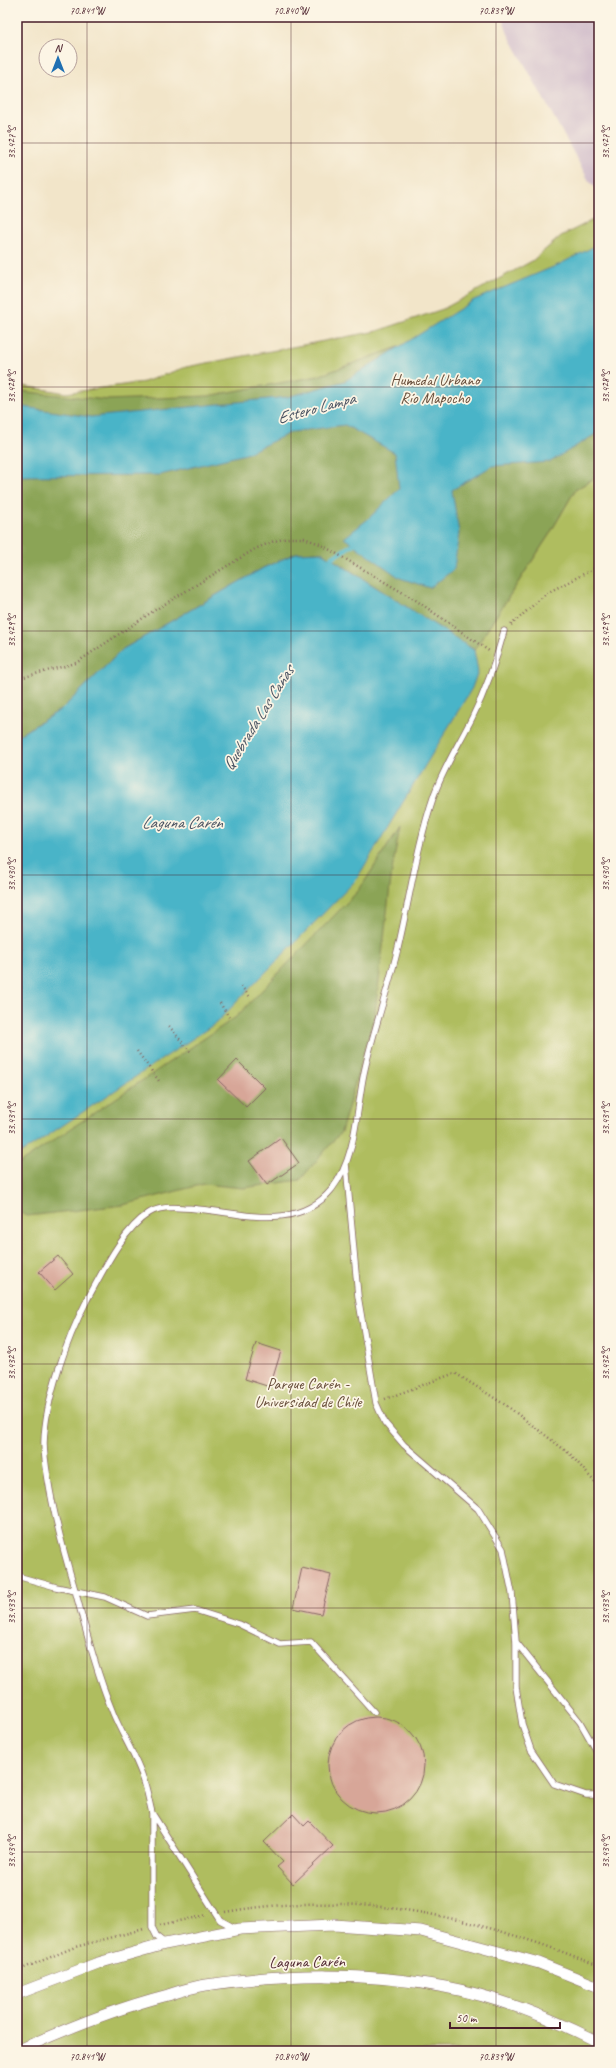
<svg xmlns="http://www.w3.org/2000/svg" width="616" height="2068" font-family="Caveat,sans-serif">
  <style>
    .industrial { fill: #d1bdcb }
    .green { fill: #afbd5f; stroke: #7c6e45 }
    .forest { fill: #8ba456; stroke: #6a6240 }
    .water { fill: #4ab4c8; stroke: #4a6a7a }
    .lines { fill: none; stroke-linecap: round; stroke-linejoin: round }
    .stream { stroke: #4ab4c8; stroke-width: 4.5 }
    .building { fill: #d7a698 }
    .service-casing { stroke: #856462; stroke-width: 7 }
    .minor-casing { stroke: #856462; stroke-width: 12 }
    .path { stroke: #856462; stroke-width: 2.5; stroke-dasharray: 1 3; stroke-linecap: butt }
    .service { stroke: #fff; stroke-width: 5.5 }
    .minor { stroke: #fff; stroke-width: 11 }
    .ticks { fill: none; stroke: #4a1f2b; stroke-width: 1; stroke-opacity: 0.45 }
    .labels { text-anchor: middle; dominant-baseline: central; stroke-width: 3.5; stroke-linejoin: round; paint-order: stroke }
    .park-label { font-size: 16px; fill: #684e3b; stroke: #fcf5e5 }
    .street-label { font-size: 16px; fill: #4a1f2b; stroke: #fcf5e5 }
    .water-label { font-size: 17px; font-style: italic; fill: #4a5362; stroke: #fcf5e5 }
    .neatline { fill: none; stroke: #4a1f2b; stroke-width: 1.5 }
    .ticks-label { font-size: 10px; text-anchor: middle; fill: #4a1f2b }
  </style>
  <rect width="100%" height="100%" fill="#fcf5e5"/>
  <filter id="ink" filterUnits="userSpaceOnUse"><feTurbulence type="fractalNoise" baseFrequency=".025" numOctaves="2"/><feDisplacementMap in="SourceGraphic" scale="8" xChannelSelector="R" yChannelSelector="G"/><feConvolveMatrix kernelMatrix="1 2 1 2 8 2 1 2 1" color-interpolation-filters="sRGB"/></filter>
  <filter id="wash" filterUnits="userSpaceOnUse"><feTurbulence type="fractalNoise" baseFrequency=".012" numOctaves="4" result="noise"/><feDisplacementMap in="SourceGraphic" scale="16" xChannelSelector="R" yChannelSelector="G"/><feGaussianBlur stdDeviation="0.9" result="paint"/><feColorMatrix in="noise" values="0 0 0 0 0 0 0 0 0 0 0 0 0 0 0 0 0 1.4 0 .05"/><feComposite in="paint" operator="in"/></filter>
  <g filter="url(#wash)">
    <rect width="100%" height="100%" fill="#f2e5c9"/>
    <path class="industrial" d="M502 17H599V191L589 181 508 34Z"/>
    <path class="green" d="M599 217V345L17 462V385L66 393 144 382 186 367 377 331 443 309 532 261 561 236Z
      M599 475V2051H17V736L62 709 123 649 474 650 549 535 575 490Z"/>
    <path class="forest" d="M599 257V475L575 490 549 535 474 650 321 552 296 553 263 568 123 649 62 709 17 736V389L27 392 108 400 208 396 318 376 434 334Z
      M400 827 392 870 375 1014 341 1132 300 1180 243 1188 204 1184 123 1205 27 1216 17 1211V1165L236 1017 359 890Z"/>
    <path class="water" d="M599 244V432L550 462 492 466 452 490 459 533 454 569 430 588 400 578 344 538 368 519 399 489 395 453 345 425 292 432 246 454 160 475 17 476V406L91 417 287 397 345 381 474 300 558 265Z
      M321 552 474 650 478 671 472 688 356 880 216 1023 17 1156V736L62 709 123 649 263 568 296 553Z"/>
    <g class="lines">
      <path class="stream" d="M327 561 358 541"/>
    </g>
    <g id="blocks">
      <path class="building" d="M237 1060 265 1088 246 1107 218 1080Z
        M281 1138 299 1163 267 1185 249 1161Z
        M58 1256 73 1274 55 1290 39 1272Z
        M256 1343 281 1351 270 1387 245 1379Z
        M302 1568 331 1575 321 1614 293 1608Z
        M328 1765a48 48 0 1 1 96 0a48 48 0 1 1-96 0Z
        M293 1814 304 1826 309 1821 333 1846 293 1884 277 1867 283 1862 264 1842Z"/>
    </g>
  </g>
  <g filter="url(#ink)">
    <use href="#blocks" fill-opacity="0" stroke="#856462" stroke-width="1"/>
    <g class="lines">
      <defs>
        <path id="service" d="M346 1164 358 1296 376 1403 385 1423 404 1445 478 1509 503 1549 512 1593 516 1642V1687L522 1724 531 1750 554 1784 586 1795H599
          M17 1576 56 1587 105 1597 147 1616 195 1610 239 1624 280 1644 311 1642 374 1712
          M516 1642 580 1722 599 1755
          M152 1813 220 1920 235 1928
          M165 1943 157 1937 152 1927V1813C149 1801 147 1789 143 1778 136 1756 122 1735 113 1713 97 1674 86 1631 75 1590 64 1553 54 1517 48 1479 46 1467 44 1455 44 1443 45 1399 67 1339 87 1300 102 1273 122 1230 149 1213 158 1207 172 1207 183 1208 233 1209 294 1236 332 1189 357 1156 356 1111 364 1073 373 1031 388 990 398 948 410 897 417 845 434 795 444 767 459 744 472 718 486 690 496 661 504 631"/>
        <path id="minor" d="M17 1994 98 1963 165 1944 240 1929 334 1925 421 1931 539 1963 599 1987
          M17 2051C67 2028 114 2009 168 1995 180 1991 193 1987 206 1985 282 1973 370 1972 445 1987 498 1997 551 2018 599 2042"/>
      </defs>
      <use href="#service" class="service-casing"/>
      <use href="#minor" class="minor-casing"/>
      <path class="path" d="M511 625 547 593 599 566
        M17 679 76 663 155 610 255 549 274 541 289 538H304L320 544 417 601 489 651
        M241 986 250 997
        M220 1003 229 1017
        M169 1026 191 1053
        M137 1051 159 1081
        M385 1399 455 1373 507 1406 570 1454 599 1487
        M225 1912C359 1889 475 1916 599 1966
        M160 1925 206 1915
        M17 1971 75 1947 144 1929"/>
      <use href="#service" class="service"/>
      <use href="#minor" class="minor"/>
    </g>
  </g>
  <path class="ticks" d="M87 17V2051M291 17V2051M496 17V2051M17 143H599M17 387H599M17 631H599M17 875H599M17 1119H599M17 1364H599M17 1608H599M17 1852H599"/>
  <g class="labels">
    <g class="park-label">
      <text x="435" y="380">Humedal Urbano<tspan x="435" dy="18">Río Mapocho</tspan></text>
      <text x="308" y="1384">Parque Carén -<tspan x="308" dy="18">Universidad de Chile</tspan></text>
    </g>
    <g class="street-label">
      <text transform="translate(307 1962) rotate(-1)">Laguna Carén</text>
    </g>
    <g class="water-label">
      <text transform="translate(316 408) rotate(-15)">Estero Lampa</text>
      <text transform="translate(258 718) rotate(-58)">Quebrada Las Cañas</text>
      <text x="182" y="822">Laguna Carén</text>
    </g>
  </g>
  <rect width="616" height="2068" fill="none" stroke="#fcf5e5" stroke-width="44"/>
  <g transform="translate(58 58)"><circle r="19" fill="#fcf5e5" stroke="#b59f9b"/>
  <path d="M0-3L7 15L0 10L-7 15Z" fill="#1f6fb2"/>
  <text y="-6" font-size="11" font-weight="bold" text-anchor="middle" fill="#4a1f2b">N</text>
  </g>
  <path d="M450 2022v6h110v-6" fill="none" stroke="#4a1f2b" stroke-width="2"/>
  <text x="456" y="2022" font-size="12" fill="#4a1f2b" stroke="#fcf5e5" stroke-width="3" paint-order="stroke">50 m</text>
  <rect x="22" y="22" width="572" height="2024" class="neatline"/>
  <g class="ticks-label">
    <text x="87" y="14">70.841°W</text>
    <text x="291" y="14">70.840°W</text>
    <text x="496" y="14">70.839°W</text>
    <text transform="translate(11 143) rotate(-90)" y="4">33.427°S</text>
    <text transform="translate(605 143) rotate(-90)" y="4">33.427°S</text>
    <text transform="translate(11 387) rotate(-90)" y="4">33.428°S</text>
    <text transform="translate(605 387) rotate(-90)" y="4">33.428°S</text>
    <text transform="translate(11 631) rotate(-90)" y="4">33.429°S</text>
    <text transform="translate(605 631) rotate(-90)" y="4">33.429°S</text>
    <text transform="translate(11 875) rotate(-90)" y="4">33.430°S</text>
    <text transform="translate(605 875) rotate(-90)" y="4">33.430°S</text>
    <text transform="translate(11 1119) rotate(-90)" y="4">33.431°S</text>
    <text transform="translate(605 1119) rotate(-90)" y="4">33.431°S</text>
    <text transform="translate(11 1364) rotate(-90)" y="4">33.432°S</text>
    <text transform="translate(605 1364) rotate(-90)" y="4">33.432°S</text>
    <text transform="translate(11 1608) rotate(-90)" y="4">33.433°S</text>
    <text transform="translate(605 1608) rotate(-90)" y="4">33.433°S</text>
    <text transform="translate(11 1852) rotate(-90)" y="4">33.434°S</text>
    <text transform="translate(605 1852) rotate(-90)" y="4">33.434°S</text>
    <text x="87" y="2060">70.841°W</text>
    <text x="291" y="2060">70.840°W</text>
    <text x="496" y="2060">70.839°W</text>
  </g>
</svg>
